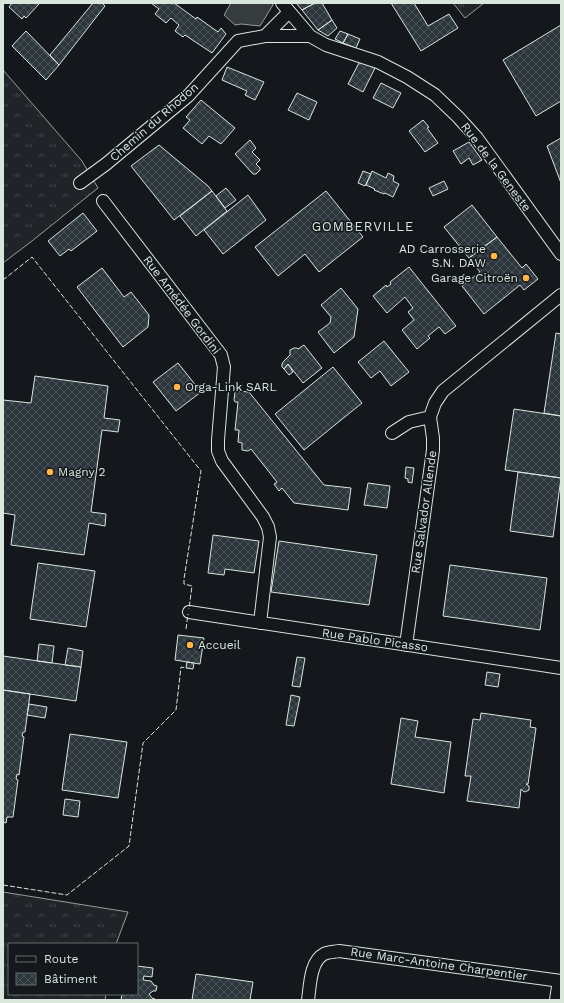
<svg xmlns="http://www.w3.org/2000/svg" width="564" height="1003" font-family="'Work Sans',sans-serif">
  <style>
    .grass { fill: url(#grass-tufts); stroke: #939e99 }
    .water { fill: #363b3e; stroke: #939e99 }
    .building { fill: url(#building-cross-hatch); stroke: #d8e6dc }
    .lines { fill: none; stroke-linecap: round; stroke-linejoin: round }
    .street-casing { stroke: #d8e6dc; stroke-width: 14 }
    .secondary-casing { stroke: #d8e6dc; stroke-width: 20 }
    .street { stroke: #14181c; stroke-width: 12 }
    .secondary { stroke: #14181c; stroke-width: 18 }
    .fence { stroke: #d8e6dc; stroke-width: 1; stroke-dasharray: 5 2; stroke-linecap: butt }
    .poi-dot { fill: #ffb74d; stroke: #14181c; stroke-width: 1.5 }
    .labels { text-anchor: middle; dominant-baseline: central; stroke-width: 3; stroke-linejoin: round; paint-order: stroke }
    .street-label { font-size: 12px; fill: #d8e6dc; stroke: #14181c }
    .poi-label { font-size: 12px; fill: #d8e6dc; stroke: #14181c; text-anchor: start }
    .neighbourhood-label { font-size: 13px; letter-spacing: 1px; fill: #d8e6dc; stroke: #14181c }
  </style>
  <defs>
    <pattern id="grass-tufts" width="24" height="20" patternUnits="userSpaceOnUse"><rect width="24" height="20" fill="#202428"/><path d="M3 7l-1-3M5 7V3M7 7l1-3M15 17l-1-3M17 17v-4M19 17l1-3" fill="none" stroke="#404447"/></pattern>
    <pattern id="building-cross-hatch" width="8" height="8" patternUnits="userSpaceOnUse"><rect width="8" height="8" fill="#2c363c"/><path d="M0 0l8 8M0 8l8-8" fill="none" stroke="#4a5358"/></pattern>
  </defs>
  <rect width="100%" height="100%" fill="#14181c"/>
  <path class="grass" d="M453 3H484L465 18Z
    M3 70 82 161 98 188 32 241 3 263Z
    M3 892 128 912 116 944H9V994H106L105 1000H3Z"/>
  <path class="water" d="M231 3H271L273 5 260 26 241 24 235 25 224 15Z"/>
  <path class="building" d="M12 3H40L26 18 24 16 22 19 9 7Z
    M93 3H102L105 6 59 65 50 55Z
    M151 3H174L196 19 197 17 218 32 221 28 226 34 212 53 185 35 183 37 175 31 179 25 171 18 166 23 155 14 159 9Z
    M296 3H315L302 10Z
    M315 3H322L332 20 318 30 302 10Z
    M391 3H414L428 26 449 14 458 28 421 51Z
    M332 20 337 28 328 36 318 30Z
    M561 25V101L536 116 503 60Z
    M26 31 59 65 46 80 12 46Z
    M340 31 348 34 343 43 335 39Z
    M348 34 360 39 356 48 343 43Z
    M360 61 375 68 363 92 348 84Z
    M227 67 264 82 255 100 245 95 247 91 222 80Z
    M381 83 401 93 393 108 373 98Z
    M297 93 317 102 309 120 288 110Z
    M201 100 235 128 221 144 209 136 202 144 183 128 190 120 186 117Z
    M423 120 429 127 427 128 438 143 425 152 409 131Z
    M561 138V183L547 146Z
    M250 140 256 148 252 152 260 160 256 164 260 168V170L256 174H253L235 154Z
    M469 142 482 160 473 165 469 158 461 164 453 151Z
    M159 145 208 186 212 191 174 220 131 166Z
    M363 171 371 174 365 186 358 183Z
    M372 171 386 178 388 173 394 176 393 181 399 184 393 197 385 193 384 194 374 190 375 189 366 185Z
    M444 181 448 189 433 196 429 188Z
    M226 188 236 200 225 208 216 196Z
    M212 191 227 211 196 236 180 216Z
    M326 191 363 237 319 272 305 254 278 276 255 247Z
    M248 195 266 220 223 254 204 230Z
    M472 205 497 237 469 258 444 227Z
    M83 213 97 231 71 251 69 249 60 256 48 241Z
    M497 237 522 268 526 264 538 279 524 290 520 285 484 314 462 286 480 272 469 258Z
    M409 267 456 326 445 334 439 327 428 336 430 338 417 349 402 330 414 320 408 312 413 308 405 297 387 313 373 296 386 285 387 287 391 284 390 282Z
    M102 268 124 297 131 292 149 315 148 327 123 347 77 287Z
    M341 288 358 309 354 337 334 353 318 332 330 323 331 317 321 305Z
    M556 333 561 334V416L544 413Z
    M384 341 409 372 391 386 380 371 371 378 358 362Z
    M304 345 322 368 303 383 288 364 284 369 282 367V364L283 362 290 355V350L294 348H297L298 349Z
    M178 363 201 392 176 411 153 382Z
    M288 364 293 372 289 375 284 369Z
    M333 367 362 403 304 450 275 414Z
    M35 376 108 386 104 418 120 420 118 432 102 430 91 512 106 514 105 526 89 523 84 555 11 545 15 515 3 513V400L31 403Z
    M236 391 249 392 324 485 351 488 348 510 294 503 282 488 279 491 274 484 277 482 251 449 248 451 242 450V443L238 442 239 430H235L238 402H235L234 400 235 392Z
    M514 409 561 416V478L505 470Z
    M406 467 414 468 412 483 408 482V479L405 478Z
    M518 472 561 478 553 537 510 531Z
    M368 483 390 486 387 508 364 505Z
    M213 535 259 541 254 573 225 569 224 575 208 573Z
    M279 541 377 555 369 605 271 592Z
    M38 563 95 571 86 627 30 619Z
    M450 565 547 578 540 630 443 616Z
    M178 635 204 638 200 664 175 660Z
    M39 644 54 646 52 663 37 661Z
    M68 648 83 651 81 667 65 665Z
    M3 656 81 667 76 701 3 690Z
    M297 657 305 658 300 687 292 686Z
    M187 662 194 663 193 669 186 668Z
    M487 672 500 674 498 687 485 685Z
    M3 690 30 694 25 732H23L22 736 24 737 19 775 17 774 16 779 18 780 13 817H7L6 823 3 822Z
    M291 695 300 697 294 726 286 725Z
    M29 704 47 707 45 718 27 715Z
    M481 713 531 720 530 727 536 728 528 784H526L529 786V790L525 792 523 791 521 789 519 808 467 801 471 776H465L473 719 480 720Z
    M401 718 418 721 415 737 451 742 444 793 391 784Z
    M70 734 127 742 118 798 62 790Z
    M65 799 80 801 78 817 63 815Z
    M137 966 153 968 152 977 144 976 143 980 151 981 154 985 157 986 156 991H153L149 994 152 998 155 999V1000H121L122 994H137Z
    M196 974 253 982 250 1000H192Z"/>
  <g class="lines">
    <defs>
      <path id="street" d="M282 3 310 36 326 45 378 62 407 77 435 95 458 117 477 138 561 254
        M265 36 289 12
        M80 183 106 164 188 96 238 41 265 36H310
        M103 201 221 355 224 367 218 440V451L222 461 263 517 268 527 270 537 260 623
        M392 433 409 422 430 417
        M189 612 561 668
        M406 645 433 450V438L430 417 435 403 443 391 561 295
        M308 1000C310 987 310 961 324 954 328 952 334 952 339 951L561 981"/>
      <path id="secondary" d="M559 1000 561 987"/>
    </defs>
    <use href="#street" class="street-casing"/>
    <use href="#secondary" class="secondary-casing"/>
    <use href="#street" class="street"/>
    <use href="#secondary" class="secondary"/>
    <path class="fence" d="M3 280 32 257 201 471 184 579V584L192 586 189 609
      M186 629 188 614
      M3 885 67 895 129 846 143 743 176 710 181 667 186 668"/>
  </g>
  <g class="poi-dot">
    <circle cx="494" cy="256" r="4"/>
    <circle cx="526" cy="278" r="4"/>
    <circle cx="177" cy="387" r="4"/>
    <circle cx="50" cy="472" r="4"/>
    <circle cx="190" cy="645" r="4"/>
  </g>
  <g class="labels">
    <g class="street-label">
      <text transform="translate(154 122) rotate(-41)">Chemin du Rhodon</text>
      <text transform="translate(496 167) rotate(53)">Rue de la Geneste</text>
      <text transform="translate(182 305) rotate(53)">Rue Amédée Gordini</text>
      <text transform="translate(424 512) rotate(-82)">Rue Salvador Allende</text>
      <text transform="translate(375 640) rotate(8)">Rue Pablo Picasso</text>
      <text transform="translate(439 964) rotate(8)">Rue Marc-Antoine Charpentier</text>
    </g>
    <g class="poi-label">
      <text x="486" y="249" text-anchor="end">AD Carrosserie<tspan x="486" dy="14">S.N. DAW</tspan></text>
      <text x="518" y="278" text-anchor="end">Garage Citroën</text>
      <text x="185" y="387">Orga-Link SARL</text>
      <text x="58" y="472">Magny 2</text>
      <text x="198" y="645">Accueil</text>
    </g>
    <g class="neighbourhood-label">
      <text x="363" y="226">GOMBERVILLE</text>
    </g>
  </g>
  <rect width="564" height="1003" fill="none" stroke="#d8e6dc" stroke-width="8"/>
  <rect x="8" y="943" width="130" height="52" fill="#14181c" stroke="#626a69"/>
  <rect x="16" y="956" width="20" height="6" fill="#14181c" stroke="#626a69"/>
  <text x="44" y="963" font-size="12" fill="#d8e6dc">Route</text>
  <rect x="16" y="973" width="20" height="12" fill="url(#building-cross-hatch)" stroke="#626a69"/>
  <text x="44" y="983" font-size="12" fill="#d8e6dc">Bâtiment</text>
</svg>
